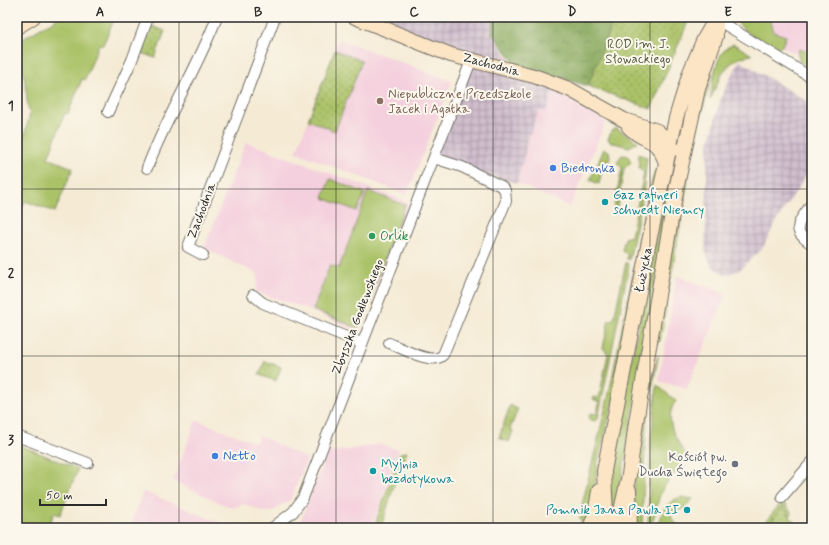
<svg xmlns="http://www.w3.org/2000/svg" width="829" height="545" font-family="Mynerve,sans-serif">
  <style>
    .built { fill: #f4cfdd }
    .industrial { fill: url(#industrial-grid) }
    .grass { fill: #aac268; stroke: #6a764a }
    .forest { fill: url(#forest-crowns); stroke: #596a44 }
    .park { fill: url(#park-dots); stroke: #6a764a }
    .lines { fill: none; stroke-linecap: round; stroke-linejoin: round }
    .street-casing { stroke: #726e66; stroke-width: 12 }
    .secondary-casing { stroke: #726e66; stroke-width: 16 }
    .street { stroke: #fff; stroke-width: 10 }
    .secondary { stroke: #fce5c4; stroke-width: 14 }
    .grid { fill: none; stroke: #2b2b2b; stroke-width: 1; stroke-opacity: 0.55 }
    .education-dot { fill: #8d6e63; stroke: #fbf7ec; stroke-width: 1.5 }
    .shop-dot { fill: #3f7fe0; stroke: #fbf7ec; stroke-width: 1.5 }
    .culture-dot { fill: #0f9aa8; stroke: #fbf7ec; stroke-width: 1.5 }
    .leisure-dot { fill: #2e9e5b; stroke: #fbf7ec; stroke-width: 1.5 }
    .worship-dot { fill: #6b7280; stroke: #fbf7ec; stroke-width: 1.5 }
    .labels { text-anchor: middle; dominant-baseline: central; stroke-width: 4; stroke-linejoin: round; paint-order: stroke }
    .park-label { font-size: 13px; fill: #51583d; stroke: #fbf7ec }
    .street-label { font-size: 13px; fill: #2b2b2b; stroke: #fbf7ec }
    .education-label { font-size: 13px; fill: #785e54; stroke: #fbf7ec; text-anchor: start }
    .shop-label { font-size: 13px; fill: #366cbe; stroke: #fbf7ec; text-anchor: start }
    .culture-label { font-size: 13px; fill: #0d838f; stroke: #fbf7ec; text-anchor: start }
    .leisure-label { font-size: 13px; fill: #27864d; stroke: #fbf7ec; text-anchor: start }
    .worship-label { font-size: 13px; fill: #5b616d; stroke: #fbf7ec; text-anchor: end }
    .neatline { fill: none; stroke: #2b2b2b; stroke-width: 1.5 }
    .grid-label { font-size: 13px; text-anchor: middle; font-weight: bold; fill: #2b2b2b }
  </style>
  <defs>
    <pattern id="industrial-grid" width="8" height="8" patternUnits="userSpaceOnUse"><rect width="8" height="8" fill="#d0bdcd"/><path d="M0 4h8M4 0v8" fill="none" stroke="#a99aa7"/></pattern>
    <pattern id="forest-crowns" width="20" height="18" patternUnits="userSpaceOnUse"><rect width="20" height="18" fill="#87a85c"/><path d="M2 6a3 3 0 1 1 6 0M12 15a3 3 0 1 1 6 0" fill="none" stroke="#6f894c"/></pattern>
    <pattern id="park-dots" width="8" height="8" patternUnits="userSpaceOnUse"><rect width="8" height="8" fill="#aac268"/><path d="M2 2h.1M6 6h.1" fill="none" stroke="#8b9e56" stroke-width="1.8" stroke-linecap="round"/></pattern>
  </defs>
  <rect width="100%" height="100%" fill="#fbf7ec"/>
  <filter id="ink" filterUnits="userSpaceOnUse"><feTurbulence type="fractalNoise" baseFrequency=".025" numOctaves="2"/><feDisplacementMap in="SourceGraphic" scale="8" xChannelSelector="R" yChannelSelector="G"/><feConvolveMatrix kernelMatrix="1 2 1 2 8 2 1 2 1" color-interpolation-filters="sRGB"/></filter>
  <filter id="wash" filterUnits="userSpaceOnUse"><feTurbulence type="fractalNoise" baseFrequency=".012" numOctaves="4" result="noise"/><feDisplacementMap in="SourceGraphic" scale="16" xChannelSelector="R" yChannelSelector="G"/><feGaussianBlur stdDeviation="0.9" result="paint"/><feColorMatrix in="noise" values="0 0 0 0 0 0 0 0 0 0 0 0 0 0 0 0 0 1.4 0 .05"/><feComposite in="paint" operator="in"/></filter>
  <g filter="url(#wash)">
    <rect width="100%" height="100%" fill="#f5ebd5"/>
    <path class="built" d="M765 17H812V63L771 40Z
      M339 39 452 81 407 195 296 152Z
      M553 91 606 121 570 207 517 183 528 140 539 110 552 95Z
      M246 142 408 202V205L359 331 304 308 256 292 258 274 204 248Z
      M677 276 726 294 687 389 659 381Z
      M196 420 256 443 259 435 307 459 291 499 272 512H264L245 504 232 508 173 481Z
      M381 444 399 450 372 528H298L327 453Z
      M143 491 232 528H130Z"/>
    <path class="industrial" d="M355 17H492L491 32 517 71 553 91 546 112 539 110 528 140 517 183 446 164 431 162 471 61Z
      M740 61 812 104V167L779 217 762 249 738 271 725 275 711 266 705 251 708 147 720 101 728 82Z"/>
    <path class="grass" d="M60 17H115L103 45 99 44 85 80 82 79 68 114 65 113 48 158 73 168 55 212 25 201 17 221V163L30 114C26 103 27 93 25 82 23 68 17 56 17 42Z
      M735 17H769L773 32 786 36 782 46 777 48C763 42 740 32 735 17Z
      M734 44 752 55C724 59 721 77 710 100 713 83 714 50 734 44Z
      M799 49 812 53V70L800 62 798 54Z
      M710 72 712 73 703 111 700 116H697Z
      M616 128 638 142 629 147 610 142 608 139 611 132Z
      M604 149 609 151 610 158 608 162 603 164 599 184 590 180Z
      M638 154 647 157 643 195 629 260 627 259V254L622 250 625 238 631 236 644 173 639 168Z
      M622 155 628 156 631 162 624 169 616 213 613 212 622 168 617 162Z
      M658 169 659 170 613 403 598 461 591 513 584 527 580 519 581 509 610 389 650 187 655 170Z
      M671 173 663 238 613 528 609 473 660 219Z
      M684 174 688 176 687 185 668 294 665 287Z
      M330 179 365 193 357 211 323 198Z
      M368 191 405 205 358 328 313 310 330 265 339 268Z
      M626 262 629 266 598 419 595 421 589 419 590 413 597 414 599 402 593 399 594 397 599 398 608 354 603 348 609 320 614 319Z
      M662 303 666 306 660 341 655 345Z
      M658 356 646 422 642 526 634 528V488L638 437Z
      M657 385 676 401C662 419 677 442 688 457L687 460C678 471 668 479 661 492 657 501 656 520 648 526L651 438Z
      M17 444 78 469 60 515 54 513 48 528H17L21 518 17 516Z
      M682 497 693 499 683 509 674 512 671 517 676 524 683 528H658C660 513 667 500 682 497Z
      M781 503 786 505 792 514 790 516 783 506 766 528H760Z"/>
    <path class="forest" d="M493 17H615L588 86 518 67 492 33Z"/>
    <path class="park" d="M615 17H690L651 109 588 86Z
      M152 26 165 31 155 58 141 53Z
      M335 50 362 61 335 131 308 120Z
      M265 361 281 367 276 381 259 375Z
      M510 405 518 409 510 429 513 431 509 442 499 438Z
      M407 452 399 469 381 528H374L400 453Z
      M783 506 798 528H765Z"/>
  </g>
  <g filter="url(#ink)">
    <g class="lines">
      <defs>
        <path id="street" d="M716 19 812 78
          M108 112 132 60 148 17
          M147 168C167 116 197 69 217 17
          M812 203C800 222 788 229 812 244
          M203 255 188 247 275 17
          M253 295 263 303 361 343
          M389 343C402 348 432 366 443 355L506 201 505 190 501 186 462 167 434 158
          M17 436 88 463
          M782 497 812 462
          M272 528 293 512 303 498 471 61"/>
        <path id="secondary" d="M355 17 451 55 534 76 569 89 624 120 657 131 670 143 673 149
          M17 27 33 17
          M629 127C645 144 656 134 666 163
          M629 490 630 528
          M590 528 595 515 599 491
          M605 528 606 516 604 471 648 246 676 118 690 72 704 39 717 17
          M617 528 629 475 636 422 677 185 698 89 716 36V21"/>
      </defs>
      <use href="#street" class="street-casing"/>
      <use href="#secondary" class="secondary-casing"/>
      <use href="#street" class="street"/>
      <use href="#secondary" class="secondary"/>
    </g>
  </g>
  <path class="grid" d="M179 17V528M336 17V528M493 17V528M650 17V528M17 189H812M17 356H812"/>
  <circle class="education-dot" cx="380" cy="101" r="4"/>
  <g class="shop-dot">
    <circle cx="553" cy="168" r="4"/>
    <circle cx="215" cy="456" r="4"/>
  </g>
  <g class="culture-dot">
    <circle cx="605" cy="202" r="4"/>
    <circle cx="373" cy="471" r="4"/>
    <circle cx="687" cy="510" r="4"/>
  </g>
  <circle class="leisure-dot" cx="372" cy="236" r="4"/>
  <circle class="worship-dot" cx="735" cy="464" r="4"/>
  <g class="labels">
    <g class="park-label">
      <text x="638" y="44">ROD im. J.<tspan x="638" dy="15">Słowackiego</tspan></text>
    </g>
    <g class="street-label">
      <text transform="translate(491 65) rotate(15)">Zachodnia</text>
      <text transform="translate(202 211) rotate(-69)">Zachodnia</text>
      <text transform="translate(644 270) rotate(-79)">Łużycka</text>
      <text transform="translate(358 317) rotate(-69)">Zbyszka Godlewskiego</text>
    </g>
    <g class="education-label">
      <text x="388" y="94">Niepubliczne Przedszkole<tspan x="388" dy="15">Jacek i Agatka</tspan></text>
    </g>
    <g class="shop-label">
      <text x="561" y="168">Biedronka</text>
      <text x="223" y="456">Netto</text>
    </g>
    <g class="culture-label">
      <text x="613" y="195">Gaz rafineri<tspan x="613" dy="15">schwedt Niemcy</tspan></text>
      <text x="381" y="464">Myjnia<tspan x="381" dy="15">bezdotykowa</tspan></text>
      <text x="679" y="510" text-anchor="end">Pomnik Jana Pawla II</text>
    </g>
    <g class="leisure-label">
      <text x="380" y="236">Orlik</text>
    </g>
    <g class="worship-label">
      <text x="727" y="457">Kościół pw.<tspan x="727" dy="15">Ducha Świętego</tspan></text>
    </g>
  </g>
  <rect width="829" height="545" fill="none" stroke="#fbf7ec" stroke-width="44"/>
  <path d="M40 499v6h66v-6" fill="none" stroke="#2b2b2b" stroke-width="2"/>
  <text x="46" y="499" font-size="12" fill="#2b2b2b" stroke="#fbf7ec" stroke-width="3" paint-order="stroke">50 m</text>
  <rect x="22" y="22" width="785" height="501" class="neatline"/>
  <g class="grid-label">
    <text x="100" y="16">A</text>
    <text x="258" y="16">B</text>
    <text x="414" y="16">C</text>
    <text x="572" y="16">D</text>
    <text x="728" y="16">E</text>
    <text x="11" y="110">1</text>
    <text x="11" y="277">2</text>
    <text x="11" y="444">3</text>
  </g>
</svg>
